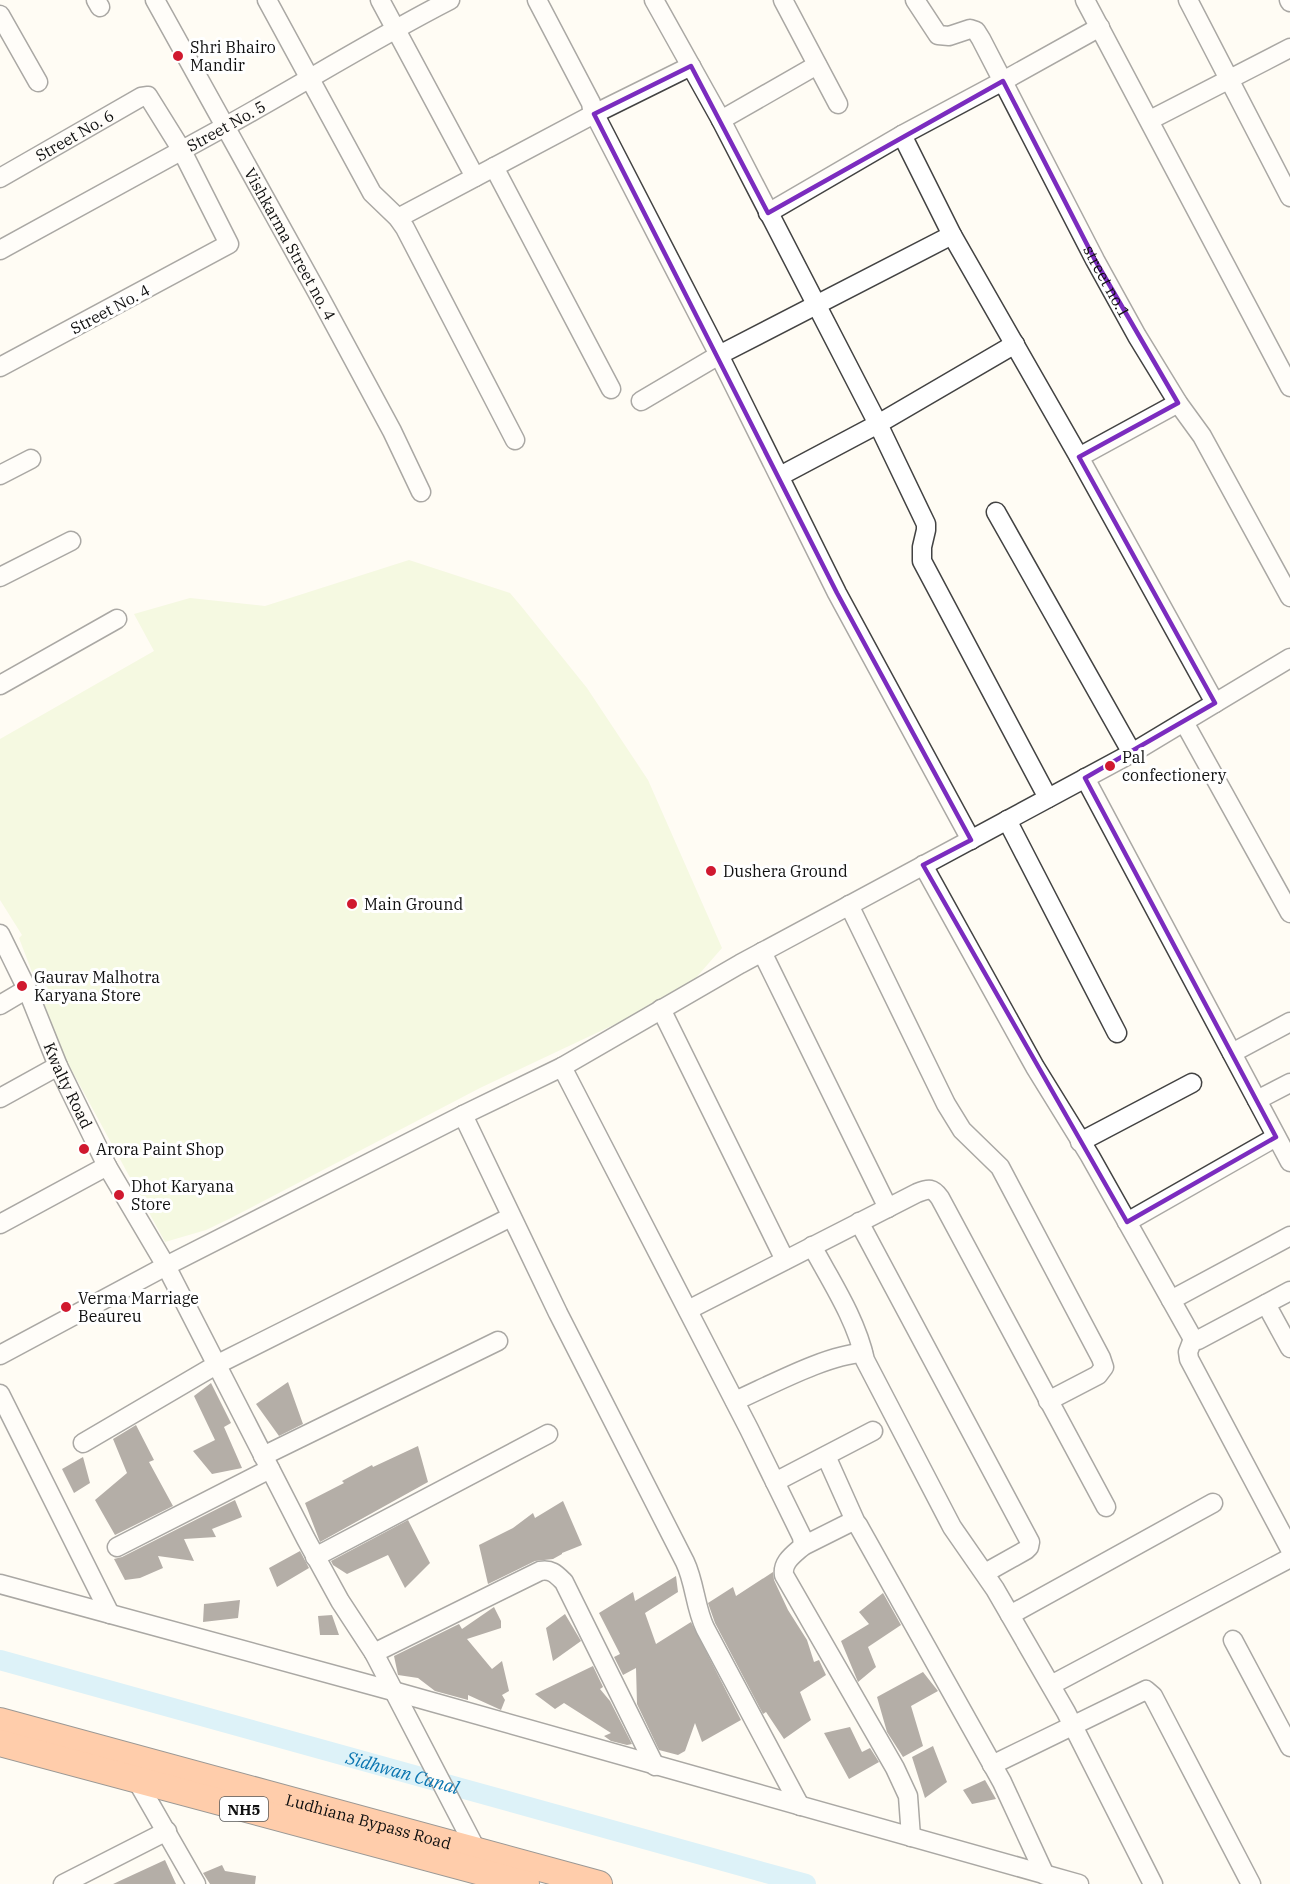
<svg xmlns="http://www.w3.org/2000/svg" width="1290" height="1884" font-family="'IBM Plex Serif',serif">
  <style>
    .pitch { fill: #e9f5cb }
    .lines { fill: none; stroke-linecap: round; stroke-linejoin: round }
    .canal { stroke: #b3e6fc; stroke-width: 20 }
    .building { fill: #5a504b }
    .minor-casing { stroke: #434343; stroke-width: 21 }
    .highway-casing { stroke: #212121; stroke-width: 28 }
    .minor { stroke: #fff; stroke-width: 18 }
    .highway { stroke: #ff9452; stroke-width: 26 }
    .marked { fill: none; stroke: #7b2cbf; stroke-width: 4.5; stroke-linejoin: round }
    .poi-dot { fill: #d0192f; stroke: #fff; stroke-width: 2 }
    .labels { text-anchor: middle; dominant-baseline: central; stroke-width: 6; stroke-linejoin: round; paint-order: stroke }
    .shield { fill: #fff; stroke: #585858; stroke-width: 1.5 }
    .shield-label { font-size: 15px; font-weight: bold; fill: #101010 }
    .poi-label { font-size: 16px; fill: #101010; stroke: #fff; text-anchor: start }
    .street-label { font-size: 16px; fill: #101010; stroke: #fff }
    .water-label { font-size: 18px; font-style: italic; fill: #0b75b0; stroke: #fff }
  </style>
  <rect width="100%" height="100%" fill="#fffcf4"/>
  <path class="pitch" d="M409 560 510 593 521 606 587 688 648 780 722 948 694 980 624 1020 480 1088 229 1219 206 1230 165 1242 64 1056 19 938 22 935 0 900V739L154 651 134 614 190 598 265 606Z"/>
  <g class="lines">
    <path class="canal" id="s1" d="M0 1660 806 1884"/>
  </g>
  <path class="building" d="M288 1382 303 1424 279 1436 256 1404Z
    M211 1383 231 1423 224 1427 242 1468 212 1474 193 1451 215 1440 194 1396Z
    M136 1425 154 1460 149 1462 173 1506 115 1535 95 1500 127 1473 113 1439Z
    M418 1446 428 1482 320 1542 305 1503 344 1483 342 1481 372 1465 373 1467Z
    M83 1457 90 1483 74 1493 62 1469Z
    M235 1500 242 1517 212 1529 216 1537 184 1539 194 1561 158 1556 163 1568 140 1578 125 1580 114 1559 122 1557Z
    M563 1501 582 1545 562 1553V1554L553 1559 535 1561 488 1584 479 1545 513 1528 533 1513 535 1518Z
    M408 1520 430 1563 405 1588 388 1555 347 1574 333 1565 331 1561Z
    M300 1551 309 1568 277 1587 269 1568Z
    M773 1572 774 1580 788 1610 807 1640 814 1662 819 1660 826 1675 800 1692 811 1720 784 1739 766 1712 763 1714 715 1623 708 1603 733 1587 736 1596Z
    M676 1576 678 1592 645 1613 656 1644 691 1622 741 1720 702 1742 695 1723 685 1751 678 1755 659 1750 637 1704 636 1668 623 1675 614 1657 620 1654 599 1613 633 1592 635 1601Z
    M883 1593 901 1625 868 1647 876 1667 858 1682 841 1641 869 1624 859 1612Z
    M240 1600 238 1618 203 1622 204 1604Z
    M494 1607 501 1621V1628L467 1639 492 1669 502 1661 509 1691 502 1695 505 1700 501 1710 468 1695V1700L435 1691 418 1678 398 1675 394 1656 459 1624 462 1629Z
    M565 1614 581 1641 553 1661 546 1628Z
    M332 1615 339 1635H320L318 1616Z
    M593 1666 603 1687 600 1689 610 1701 632 1744 627 1745 611 1741 604 1736 611 1733 564 1703 555 1709 535 1694Z
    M923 1672 938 1691 911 1706 923 1746 903 1757 887 1732 877 1697Z
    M850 1727 862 1752 870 1748 879 1762 849 1779 824 1733Z
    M933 1746 947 1782 925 1798 912 1757Z
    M985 1780 996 1799 972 1804 963 1790Z
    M165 1860 176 1884H113Z
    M222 1865 225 1871 256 1876 255 1884H210L203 1873Z"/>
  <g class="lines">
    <defs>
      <g id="minor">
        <path d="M96 0 100 7"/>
        <path id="s2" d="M155 0 317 292 392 431 421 492"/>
        <path d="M267 0 372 193 398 218 405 228 515 440"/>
        <path d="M380 0 475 177"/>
        <path d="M537 0 591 103 592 109 719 355 837 593 971 840"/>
        <path d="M654 0 721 120 878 424 926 524V530L922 547V561L1048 798"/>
        <path d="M783 0 838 104"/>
        <path id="s3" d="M915 0 938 35 949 36 970 29 976 31 981 39 1095 260 1137 336 1178 403 1202 436 1290 597"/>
        <path d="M1085 0 1290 387"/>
        <path d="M1188 0 1290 197"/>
        <path d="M1289 0 1290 2"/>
        <path d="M0 15 38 82"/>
        <path d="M721 120 817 65"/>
        <path d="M1150 120 1290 48"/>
        <path d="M902 135 952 235 1079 457 1215 703"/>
        <path d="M494 167 611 389"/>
        <path id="s4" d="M0 178 141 97 148 96 181 149 229 244 0 367"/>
        <path d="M768 213 902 135 1003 81 1100 27"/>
        <path d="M398 218 594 114 691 66"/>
        <path id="s5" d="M0 250C76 208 152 167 228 125 302 84 374 39 450 0"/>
        <path d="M641 401 719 355 952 235"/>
        <path d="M1079 457 1178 403"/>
        <path d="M0 475 31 459"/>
        <path d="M780 476 878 424 1015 344"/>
        <path d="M996 512 1132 753"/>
        <path d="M0 577 71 541"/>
        <path d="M0 685 117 619"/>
        <path d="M1184 722 1290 913"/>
        <path d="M1085 778 1290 1162"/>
        <path d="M1007 820 1117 1033"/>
        <path d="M923 865 1035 1067 1090 1156 1193 1339 1198 1340 1290 1291"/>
        <path d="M849 905 946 1104 962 1130 1000 1167 1101 1358 1104 1367 1098 1375 1048 1401"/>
        <path id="s6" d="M0 934 27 989 58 1066 107 1166 166 1266 306 1539 340 1601 374 1653 479 1855"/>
        <path d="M762 952 888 1208"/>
        <path d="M0 1005 27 989"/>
        <path d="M661 1009 785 1260"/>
        <path d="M1232 1053 1290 1022"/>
        <path d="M562 1067 749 1429 802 1537 803 1546C793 1555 782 1562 784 1575L895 1768 908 1796 911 1837"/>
        <path d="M0 1098 58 1066"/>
        <path d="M1257 1100 1290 1083"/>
        <path d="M463 1115 558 1313 685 1562C695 1583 695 1607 705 1628L800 1806"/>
        <path d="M1080 1142 1192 1083"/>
        <path d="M859 1222 1030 1542 1029 1547 1026 1550 985 1573"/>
        <path d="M1127 1222 1276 1137"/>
        <path d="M0 1224 107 1166"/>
        <path d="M812 1246C832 1283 856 1319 865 1360L952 1527 995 1589 1066 1712 1153 1884"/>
        <path d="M1171 1300 1290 1236"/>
        <path d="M1266 1304 1290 1348"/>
        <path d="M688 1310 917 1193C929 1188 933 1188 940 1198L1106 1507"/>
        <path d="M1193 1339 1188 1352 1189 1359 1290 1549"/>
        <path d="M0 1355 166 1266 463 1115 562 1067 740 964 1132 753 1290 658"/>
        <path d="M0 1394 110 1614"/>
        <path d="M735 1401C769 1386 828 1354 863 1353"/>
        <path d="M83 1443 216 1365 511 1217"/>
        <path d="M263 1456 498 1341"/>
        <path d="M826 1456 856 1523"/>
        <path d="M775 1482 873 1431"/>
        <path d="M803 1546 849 1523 852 1522 858 1525 1002 1782 1045 1875"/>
        <path d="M117 1547 270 1469"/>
        <path d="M315 1557 548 1434"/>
        <path d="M0 1584 393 1691 1079 1884"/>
        <path d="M1010 1615 1213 1503"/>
        <path d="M1233 1640 1290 1747"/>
        <path d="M374 1653 540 1571C552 1569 556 1574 564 1582L655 1766"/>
        <path d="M1051 1685 1290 1558"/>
        <path d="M992 1765 1146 1690 1153 1696 1251 1884"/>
        <path d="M137 1781 196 1884"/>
        <path d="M63 1884 167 1831"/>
      </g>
      <g id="highway">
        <path id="s7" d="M0 1721 599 1884"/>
        <path d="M0 1743 526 1884"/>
      </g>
    </defs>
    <use href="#minor" class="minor-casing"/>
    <use href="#highway" class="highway-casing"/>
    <use href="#minor" class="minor"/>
    <use href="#highway" class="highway"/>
  </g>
  <path d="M0 0H1290V1884H0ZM691 66 768 213 1003 81 1095 260 1178 403 1079 457 1215 703 1085 778 1276 1137 1127 1222 923 865 971 840 837 593 594 114Z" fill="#fffcf4" fill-opacity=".55" fill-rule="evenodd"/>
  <path class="marked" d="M691 66 768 213 1003 81 1095 260 1178 403 1079 457 1215 703 1085 778 1276 1137 1127 1222 923 865 971 840 837 593 594 114Z"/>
  <g class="poi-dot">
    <circle cx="178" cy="56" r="6"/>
    <circle cx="1110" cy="766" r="6"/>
    <circle cx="711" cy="871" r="6"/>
    <circle cx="352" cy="904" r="6"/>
    <circle cx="22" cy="986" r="6"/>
    <circle cx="84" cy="1149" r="6"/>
    <circle cx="119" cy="1195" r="6"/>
    <circle cx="66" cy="1307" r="6"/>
  </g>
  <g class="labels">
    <rect class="shield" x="220" y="1797" width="48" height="24" rx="4.5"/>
    <g class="shield-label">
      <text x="244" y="1809">NH5</text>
    </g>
    <g class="poi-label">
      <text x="190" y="47">Shri Bhairo<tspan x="190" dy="18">Mandir</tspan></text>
      <text x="1122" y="757">Pal<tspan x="1122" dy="18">confectionery</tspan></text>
      <text x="723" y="871">Dushera Ground</text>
      <text x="364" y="904">Main Ground</text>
      <text x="34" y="977">Gaurav Malhotra<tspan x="34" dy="18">Karyana Store</tspan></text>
      <text x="96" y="1149">Arora Paint Shop</text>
      <text x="131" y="1186">Dhot Karyana<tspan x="131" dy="18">Store</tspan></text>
      <text x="78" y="1298">Verma Marriage<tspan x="78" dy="18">Beaureu</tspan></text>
    </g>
    <g class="street-label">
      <text stroke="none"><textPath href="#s5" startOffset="258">Street No. 5</textPath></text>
      <text stroke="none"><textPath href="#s4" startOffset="86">Street No. 6</textPath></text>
      <text stroke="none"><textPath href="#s2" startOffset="279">Vishkarma Street no. 4</textPath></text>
      <text stroke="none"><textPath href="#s3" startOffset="364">street no.1</textPath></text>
      <text transform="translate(110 309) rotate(-28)">Street No. 4</text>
      <text stroke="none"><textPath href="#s6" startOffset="166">Kwalty Road</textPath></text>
      <text stroke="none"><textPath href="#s7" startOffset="382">Ludhiana Bypass Road</textPath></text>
    </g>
    <g class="water-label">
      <text stroke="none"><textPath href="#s1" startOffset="418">Sidhwan Canal</textPath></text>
    </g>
  </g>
</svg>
